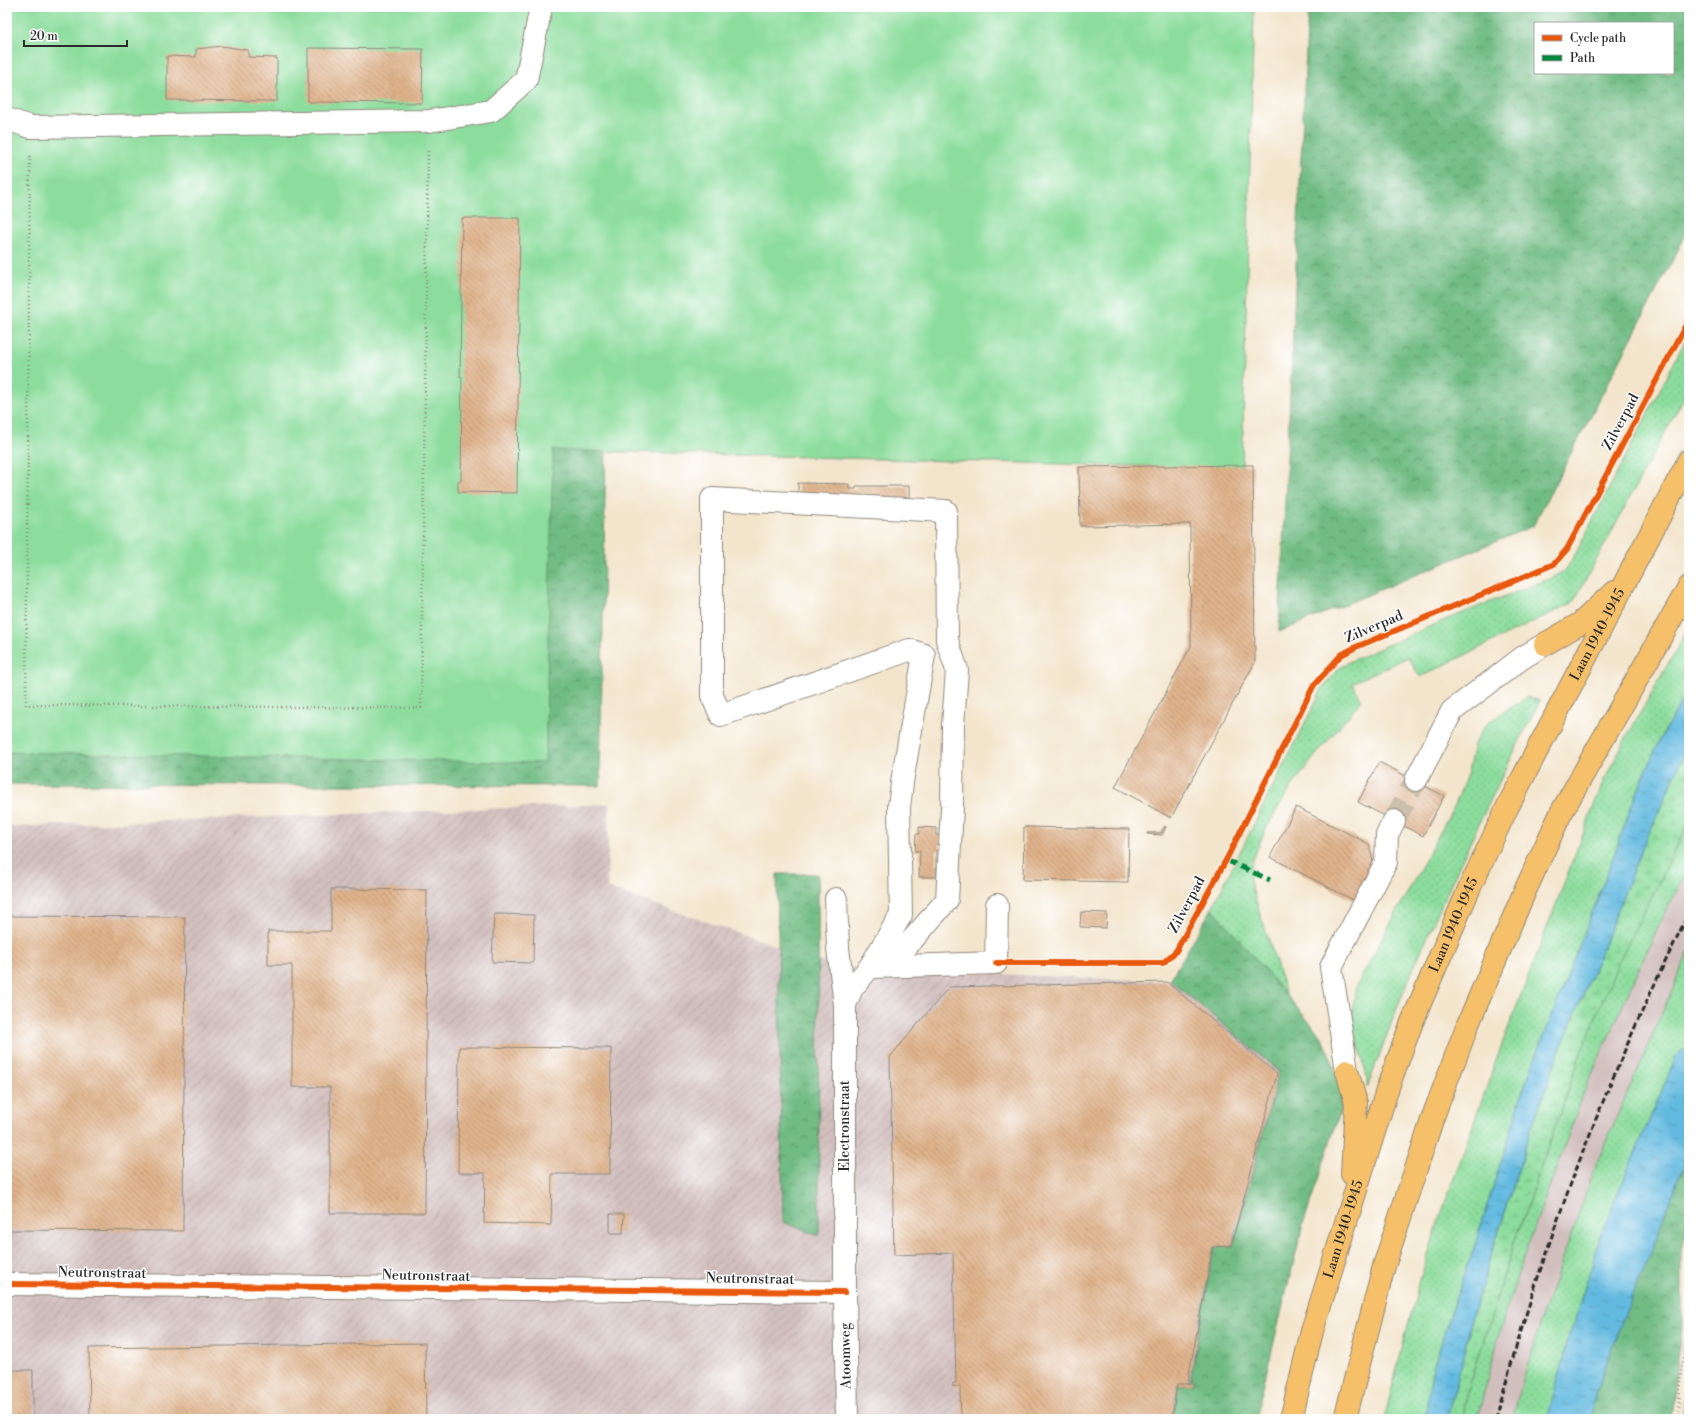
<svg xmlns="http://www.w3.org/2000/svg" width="1696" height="1426" font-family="'Libre Bodoni',serif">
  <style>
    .industrial { fill: url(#industrial-furrows) }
    .railway { fill: #d1bfbe }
    .grass { fill: url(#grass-dots); stroke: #5c8464 }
    .forest { fill: url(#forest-crowns); stroke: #4e7458; fill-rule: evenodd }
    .wetland { fill: url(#wetland-marsh); stroke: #5c8464 }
    .pitch { fill: #8cdd9d; stroke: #5c8464 }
    .water { fill: url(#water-ripples); stroke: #487286 }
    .building { fill: url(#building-back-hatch) }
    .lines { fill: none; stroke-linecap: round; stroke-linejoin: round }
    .minor-tunnel { stroke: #cbc0ac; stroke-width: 22; stroke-dasharray: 22 11; stroke-linecap: butt }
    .minor-casing { stroke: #8f887c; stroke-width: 24 }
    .highway-casing { stroke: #8f887c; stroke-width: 24 }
    .path { stroke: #8f887c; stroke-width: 2.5; stroke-dasharray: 1 3; stroke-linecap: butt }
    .minor { stroke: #fff; stroke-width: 22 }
    .highway { stroke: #f6c06b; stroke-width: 22 }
    .rail { stroke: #2b2b2b; stroke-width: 3; stroke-dasharray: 6 3; stroke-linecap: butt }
    .quiet { stroke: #00873e; stroke-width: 5; stroke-dasharray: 10 5; stroke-linecap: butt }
    .cycleway-casing { stroke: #fff; stroke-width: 8 }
    .cycleway { stroke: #e8590c; stroke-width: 6 }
    .labels { text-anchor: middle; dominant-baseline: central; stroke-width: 3; stroke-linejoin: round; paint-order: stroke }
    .street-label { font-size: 14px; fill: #2b2b2b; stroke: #fff }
  </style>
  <defs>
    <pattern id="industrial-furrows" width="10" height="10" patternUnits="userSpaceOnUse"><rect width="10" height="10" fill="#d1bfbe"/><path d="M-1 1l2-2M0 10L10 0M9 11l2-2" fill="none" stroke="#b4a4a3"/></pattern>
    <pattern id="grass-dots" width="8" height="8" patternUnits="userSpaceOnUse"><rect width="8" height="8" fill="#8cdd9d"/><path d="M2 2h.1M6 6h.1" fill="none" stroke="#79be87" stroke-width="1.8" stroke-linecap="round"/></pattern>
    <pattern id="forest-crowns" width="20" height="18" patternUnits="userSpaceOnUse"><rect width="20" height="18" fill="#71bc84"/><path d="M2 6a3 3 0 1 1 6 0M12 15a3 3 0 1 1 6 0" fill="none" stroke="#5d996c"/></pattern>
    <pattern id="wetland-marsh" width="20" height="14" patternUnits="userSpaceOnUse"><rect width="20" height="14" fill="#8cdd9d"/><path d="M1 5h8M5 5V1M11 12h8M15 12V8" fill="none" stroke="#79be87"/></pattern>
    <pattern id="water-ripples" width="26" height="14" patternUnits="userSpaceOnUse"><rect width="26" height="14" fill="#64bae0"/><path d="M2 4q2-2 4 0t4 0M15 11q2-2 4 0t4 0" fill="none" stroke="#5397b6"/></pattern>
    <pattern id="building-back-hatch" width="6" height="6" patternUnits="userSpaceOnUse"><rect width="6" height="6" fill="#e0b48c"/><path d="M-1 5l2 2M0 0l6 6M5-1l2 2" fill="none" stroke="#b69373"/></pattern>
  </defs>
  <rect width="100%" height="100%" fill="#fff"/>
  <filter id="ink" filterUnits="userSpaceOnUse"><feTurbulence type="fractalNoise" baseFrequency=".025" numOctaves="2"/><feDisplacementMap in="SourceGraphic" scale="8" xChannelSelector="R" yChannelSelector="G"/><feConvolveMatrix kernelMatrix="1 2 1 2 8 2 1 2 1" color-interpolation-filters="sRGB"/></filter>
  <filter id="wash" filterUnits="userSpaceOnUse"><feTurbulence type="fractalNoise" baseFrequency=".012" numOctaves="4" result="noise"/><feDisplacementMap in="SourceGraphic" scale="16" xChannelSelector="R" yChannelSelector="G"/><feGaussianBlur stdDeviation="0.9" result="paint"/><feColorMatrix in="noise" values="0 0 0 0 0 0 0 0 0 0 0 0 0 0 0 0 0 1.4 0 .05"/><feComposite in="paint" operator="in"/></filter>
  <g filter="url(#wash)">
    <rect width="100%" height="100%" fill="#f3e5cc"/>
    <path class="industrial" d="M609 804 607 888 838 967 1182 982 1328 1083 1221 1419H7V827Z"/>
    <path class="railway" d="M1689 868V951L1598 1160 1542 1315 1512 1419H1477L1503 1321 1524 1256 1586 1087 1661 920Z"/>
    <path class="grass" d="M1689 333V388L1578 594 1572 603 1420 677 1408 657 1352 683 1362 700C1324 746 1281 791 1258 847 1253 860 1249 867 1250 882L1287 997 1212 908 1323 687 1338 669 1351 661 1445 620 1556 576 1566 569 1576 553Z
      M1689 627V689L1659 741 1633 802 1605 880 1525 1085 1472 1254 1447 1325 1432 1372 1425 1419H1384L1419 1283 1439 1220 1501 1047 1603 782 1622 745Z
      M1527 697 1540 701C1492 794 1447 889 1406 986 1392 1020 1380 1054 1367 1088 1368 1067 1358 1050 1354 1030 1350 1014 1354 998 1358 983L1455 805 1468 772 1474 744 1483 728 1493 719Z
      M1689 822V868L1661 920 1586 1087 1524 1256 1503 1321 1477 1419H1462L1468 1391 1512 1249 1579 1058 1617 964Z
      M1689 951V1053L1683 1050 1677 1056 1606 1221 1569 1337 1546 1419H1512L1542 1315 1598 1160Z"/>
    <path class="forest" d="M1308 7H1689V229L1533 526 1279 632ZM1535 23H1673V73H1535Z
      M553 99 612 100 600 786 7 784V735Z
      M777 874H818L819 1236 783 1222Z
      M1212 908 1322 1037C1333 1060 1340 1081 1342 1106L1302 1228 1255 1419H1173L1178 1385 1194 1384V1380L1190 1381 1214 1247 1233 1246 1279 1071 1170 980Z
      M1689 1152V1211L1682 1252V1328L1671 1419H1589L1596 1391 1618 1330 1645 1268Z
      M1689 1361V1419H1682L1683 1412Z"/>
    <path class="wetland" d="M1689 747V822L1617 965 1579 1058 1512 1249 1468 1391 1462 1419H1448L1473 1314 1531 1129 1557 1057 1601 952 1638 858 1683 757Z"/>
    <path class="pitch" d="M7 7H1254L1242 469 553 450 545 763 7 752Z"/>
    <path class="water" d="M1689 689V747L1683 757 1638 858 1601 952 1557 1057 1531 1129 1473 1314 1448 1419H1425L1432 1372 1447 1325 1472 1254 1525 1085 1605 880 1633 802 1659 741Z
      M1683 1050 1689 1053V1152L1645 1268 1618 1330 1596 1391 1589 1419H1546L1569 1337 1606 1221 1677 1055Z"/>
    <g id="blocks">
      <path class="building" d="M222 46 248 50V57L277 58V101L167 100V56L196 57V49Z
        M308 48 423 49 422 103 308 102Z
        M462 218H520L517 493 458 492V481H461L462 377H460Z
        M1253 465 1255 662 1171 818 1115 787 1191 646 1190 524 1080 526 1079 467Z
        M798 483 849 484V489H856V486H909V499H798Z
        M1379 762 1444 796 1423 836 1358 802Z
        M1296 807 1369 844 1373 862 1353 900 1270 857Z
        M1165 826 1166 827 1162 835 1147 834V833H1161Z
        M919 827 936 828V835H940V850H936V877H919L920 851H915L916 834H919Z
        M1024 827 1129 829 1128 882 1023 880Z
        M331 889 427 890 425 1213H330V1087H292V965H268V931H331Z
        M1081 912 1107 913 1106 928 1080 927Z
        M494 914 534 915 533 963 492 962Z
        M7 916 185 917 183 1231 7 1230Z
        M1167 982 1277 1074 1231 1246 1213 1247 1188 1380H1193L1192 1384H1177L1172 1419H961L960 1387 952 1386 953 1383H956L953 1253 894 1255 890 1057 949 987Z
        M459 1047 611 1048 610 1174H552L551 1225 484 1223 485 1173H458Z
        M610 1214H624L623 1233H610Z
        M425 1343 426 1419H90L89 1348Z
        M7 1370H33V1419H7Z"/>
    </g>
  </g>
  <g filter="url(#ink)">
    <use href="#blocks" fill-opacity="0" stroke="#8f887c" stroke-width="1"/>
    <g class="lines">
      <path class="minor-tunnel" d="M1394 821 1416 780"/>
      <defs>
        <path id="minor" d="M7 119 30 127 429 121 491 111 526 80 541 7
          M1416 780 1452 711 1522 658 1545 644
          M836 899 838 948 845 1005
          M873 967 996 963 997 905
          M1347 1071 1331 967 1386 862 1387 835 1394 821
          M7 1284 845 1292
          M847 1419 845 1292V1005L852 988 870 967 901 915 899 807 903 776 924 655 909 650 721 715 712 696V499L946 511 947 640 957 670 953 725 952 807 947 900 906 947 870 967"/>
        <g id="highway">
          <path d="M1545 644 1581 623 1614 592"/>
          <path d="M1347 1071 1356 1103 1352 1174"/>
          <path id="s1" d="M1291 1419 1312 1331 1389 1084 1412 1022 1469 889 1508 806 1689 460"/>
          <path d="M1345 1419 1384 1266 1434 1114 1468 1024 1524 893 1561 813 1689 587"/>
        </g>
      </defs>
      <use href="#minor" class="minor-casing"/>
      <use href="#highway" class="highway-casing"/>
      <path class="path" d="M30 156 26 705 421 708 428 149
        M1677 1419 1687 1328V1253L1689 1238"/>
      <use href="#minor" class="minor"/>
      <use href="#highway" class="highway"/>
      <path class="rail" d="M1496 1419C1542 1244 1608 1075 1689 913"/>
      <path class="quiet" d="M1226 860 1270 880"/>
      <defs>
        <path id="cycleway" d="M996 963H1163L1176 951 1226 860 1314 685 1341 655 1356 647 1554 564 1567 549 1689 319
          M7 1284 845 1292"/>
      </defs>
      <use href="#cycleway" class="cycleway-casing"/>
      <use href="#cycleway" class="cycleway"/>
    </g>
  </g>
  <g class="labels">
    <g class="street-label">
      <text transform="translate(1621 422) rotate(-62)">Zilverpad</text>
      <text transform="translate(1374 627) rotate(-23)">Zilverpad</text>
      <text stroke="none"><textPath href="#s1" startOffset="845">Laan 1940-1945</textPath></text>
      <text transform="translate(1187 905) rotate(-62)">Zilverpad</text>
      <text stroke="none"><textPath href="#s1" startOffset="521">Laan 1940-1945</textPath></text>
      <text transform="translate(845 1126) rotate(-90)">Electronstraat</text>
      <text stroke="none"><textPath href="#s1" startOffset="197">Laan 1940-1945</textPath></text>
      <text transform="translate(102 1273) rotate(1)">Neutronstraat</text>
      <text transform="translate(426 1276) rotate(1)">Neutronstraat</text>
      <text transform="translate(750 1279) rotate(1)">Neutronstraat</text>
      <text transform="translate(846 1356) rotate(-91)">Atoomweg</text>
    </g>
  </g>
  <rect width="1696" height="1426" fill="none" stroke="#fff" stroke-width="24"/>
  <rect x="1534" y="22" width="140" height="52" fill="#ffffff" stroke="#aaaaaa"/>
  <rect x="1542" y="35" width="20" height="6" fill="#e8590c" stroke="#aaaaaa"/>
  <text x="1570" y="42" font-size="12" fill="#2b2b2b">Cycle path</text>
  <rect x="1542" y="55" width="20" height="6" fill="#00873e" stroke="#aaaaaa"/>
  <text x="1570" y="62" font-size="12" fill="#2b2b2b">Path</text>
  <path d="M24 40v6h103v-6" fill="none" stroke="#2b2b2b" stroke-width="2"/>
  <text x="30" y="40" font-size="12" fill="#2b2b2b" stroke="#ffffff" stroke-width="3" paint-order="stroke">20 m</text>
</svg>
